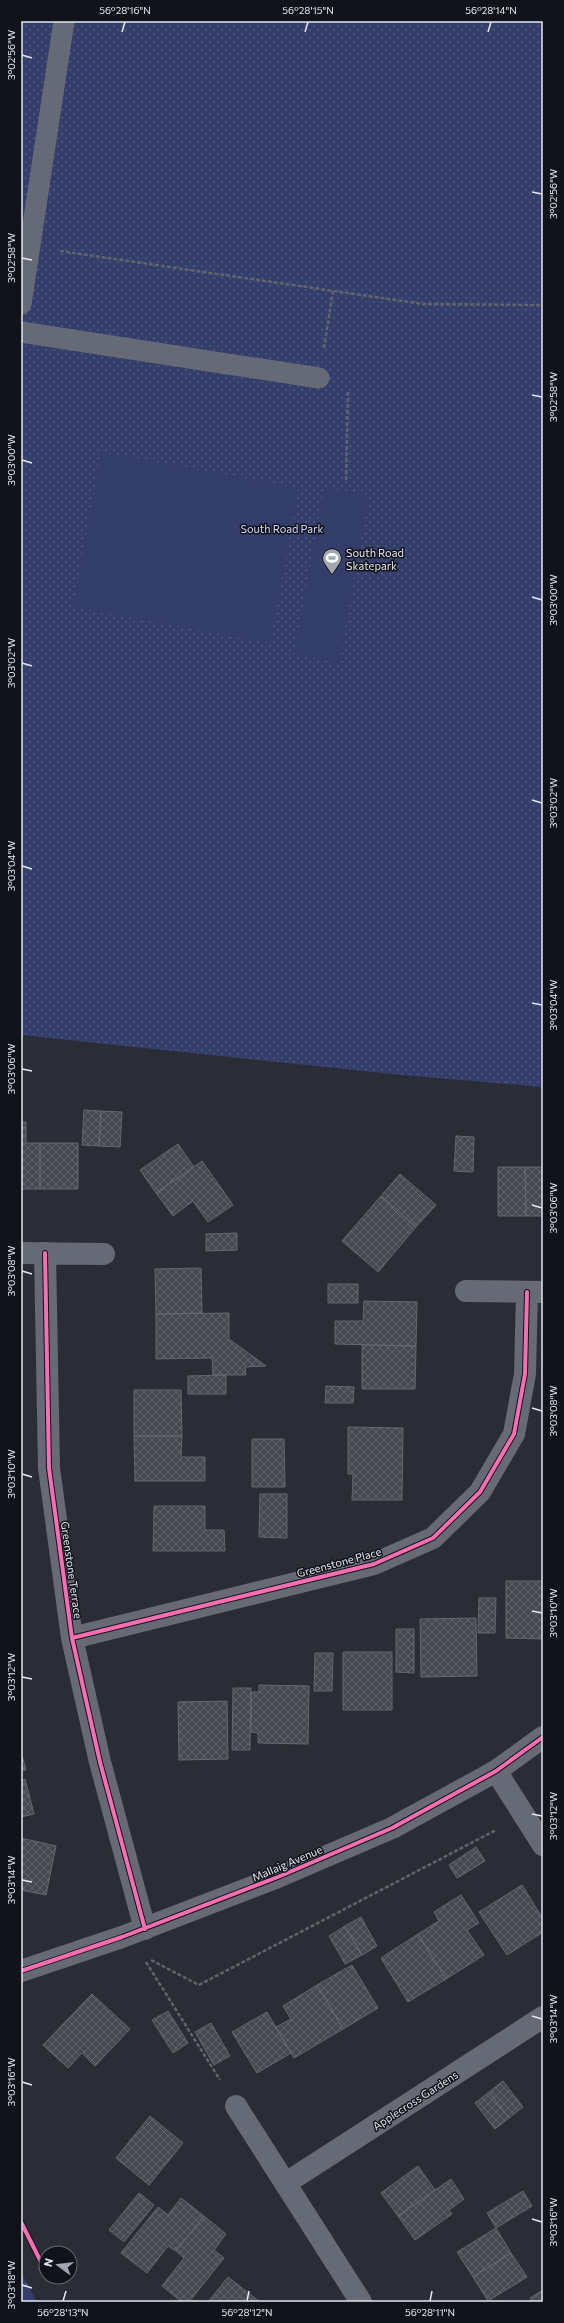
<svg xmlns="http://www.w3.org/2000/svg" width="564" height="2323" font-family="Commissioner,sans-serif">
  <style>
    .green { fill: url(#green-dots) }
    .forest { fill: url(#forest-firs) }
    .pitch { fill: #343e6b }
    .building { fill: url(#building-cross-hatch); stroke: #65676f }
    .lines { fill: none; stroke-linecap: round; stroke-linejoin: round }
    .path { stroke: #60636c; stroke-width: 2.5; stroke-dasharray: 4 2; stroke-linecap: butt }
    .service { stroke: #666a76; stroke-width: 21 }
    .minor { stroke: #666a76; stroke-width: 22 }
    .cycleway-casing { stroke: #11131a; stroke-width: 6 }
    .cycleway { stroke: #f96db3; stroke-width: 4 }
    .ticks { fill: none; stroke: #e4e7f2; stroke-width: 1.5 }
    .labels { text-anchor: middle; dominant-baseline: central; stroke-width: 3; stroke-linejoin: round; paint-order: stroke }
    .park-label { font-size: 11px; fill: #d2dcfd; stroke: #11131a }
    .poi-label { font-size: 11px; fill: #e4e7f2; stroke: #11131a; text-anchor: start }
    .street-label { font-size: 11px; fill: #e4e7f2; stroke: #11131a }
    .neatline { fill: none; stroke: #e4e7f2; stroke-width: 1.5 }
    .ticks-label { font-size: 10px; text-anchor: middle; fill: #e4e7f2 }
  </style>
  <defs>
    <pattern id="green-dots" width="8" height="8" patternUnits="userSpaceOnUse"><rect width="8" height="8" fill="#343e6b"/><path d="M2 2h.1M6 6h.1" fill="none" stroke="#515a81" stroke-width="1.8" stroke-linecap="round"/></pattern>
    <pattern id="forest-firs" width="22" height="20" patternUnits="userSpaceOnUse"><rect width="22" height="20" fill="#343e6b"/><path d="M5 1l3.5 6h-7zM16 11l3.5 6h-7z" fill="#515a81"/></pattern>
    <pattern id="building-cross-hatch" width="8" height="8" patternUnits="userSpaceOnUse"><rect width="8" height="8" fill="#464950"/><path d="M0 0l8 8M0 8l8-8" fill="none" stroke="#61636a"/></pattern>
  </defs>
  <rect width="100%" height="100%" fill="#2a2d35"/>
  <path class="green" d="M21 21H543V1087L402 1075 21 1035Z"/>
  <path class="forest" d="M21 2272 37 2302H21Z"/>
  <path class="pitch" d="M101 452 299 488 270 643 73 607Z
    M324 488 369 495 339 663 294 655Z"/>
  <path class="building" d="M84 1110 101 1111 99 1146 82 1145Z
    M101 1111 122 1112 120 1147 99 1146Z
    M21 1122H26V1143H40V1189H21Z
    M456 1136 474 1137 473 1172 454 1171Z
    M40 1143H78V1189H40Z
    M178 1144 194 1167 156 1193 140 1170Z
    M202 1161 233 1205 208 1222 193 1201 173 1216 156 1193Z
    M498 1167H525L526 1216H498Z
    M525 1167H543V1216H526Z
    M400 1174 436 1205 416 1227 381 1196Z
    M381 1196 416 1227 378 1272 342 1241Z
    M237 1233V1250L206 1251V1234Z
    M201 1268 202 1313 156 1314 155 1269Z
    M328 1284H358V1303H328Z
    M364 1301 417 1302 416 1346 335 1344V1321H363Z
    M229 1313V1339L266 1366 245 1367 246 1375H213L212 1358 156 1359V1314Z
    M362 1345 416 1346 415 1389H362Z
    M226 1375V1394H188V1376Z
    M326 1386 354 1387 353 1403H325Z
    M134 1390H181L182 1436H134Z
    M348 1427 403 1428 402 1500H352L353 1474H348Z
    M134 1436H182L181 1457H205V1481H135Z
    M252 1439H284L285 1487H252Z
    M260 1494H287V1538L259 1537Z
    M154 1506H205V1530H224L225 1551H153Z
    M506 1581H543V1639L506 1638Z
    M479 1598H496L495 1633H478Z
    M476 1618 477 1676 421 1677 420 1619Z
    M396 1629H414V1673L396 1672Z
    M343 1652H392V1710H343Z
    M315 1653H333L332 1691H314Z
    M259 1685 309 1686 308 1744 258 1743V1733L251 1732V1692H259Z
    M233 1688H251L250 1750H232Z
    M227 1701 228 1759 179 1760 178 1702Z
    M21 1752 26 1770 21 1771Z
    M25 1779 34 1814 21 1817V1780Z
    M21 1838 56 1846 46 1895 21 1890Z
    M476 1847 485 1861 457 1878 449 1865Z
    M522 1885 543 1919V1932L507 1955 479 1912Z
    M461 1895 479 1923 467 1930 484 1955 446 1979 418 1934 439 1921 434 1912Z
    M361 1917 377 1946 362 1955 345 1926Z
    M345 1926 362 1955 345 1964 329 1936Z
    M418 1934 446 1979 408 2002 381 1958Z
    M352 1965 378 2008 343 2029 317 1985Z
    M317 1985 343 2029 294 2058 276 2027 291 2019 283 2006Z
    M92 1994 130 2029 95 2066 82 2053 68 2068 43 2045Z
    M168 2011 188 2043 173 2053 152 2020Z
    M267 2012 291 2053 257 2073 232 2032Z
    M211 2023 230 2056 214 2065 195 2032Z
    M503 2081 523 2107 509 2118 489 2092Z
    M489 2092 509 2118 495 2129 475 2103Z
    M150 2116 183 2143 149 2185 116 2158Z
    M418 2166 435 2190 398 2216 381 2193Z
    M451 2179 464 2199 449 2210 452 2214 415 2240 398 2216Z
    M523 2191 532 2206 496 2228 487 2213Z
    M139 2193 154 2205 124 2242 109 2230Z
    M181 2198 204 2216 176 2251 168 2246 147 2273 121 2253 158 2207 168 2215Z
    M204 2216 226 2234 214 2250 224 2258 189 2302H182L162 2286 184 2258 176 2251Z
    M496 2228 511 2253 473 2277 457 2252Z
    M511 2253 527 2277 488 2301 473 2277Z
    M228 2277 260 2302H208Z
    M543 2290V2302H533L530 2298Z"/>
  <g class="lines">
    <path class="path" d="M60 251 423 304 543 305
      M324 348 333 291
      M346 480 348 392
      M151 1960 199 1985 496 1830
      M146 1962 220 2080"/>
    <path class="service" d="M21 304 64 21
      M21 332 319 378"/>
    <path class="minor" d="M21 1253 104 1254
      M45 1253 49 1468 72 1638 100 1762 145 1929
      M466 1291 543 1292
      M72 1638 374 1564 433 1538 480 1492 514 1434 525 1374 527 1292
      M496 1771 543 1845
      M21 1971 122 1937 278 1877 392 1828 496 1771 543 1737
      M236 2106 361 2302
      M286 2183 543 2017"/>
    <defs>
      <path id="cycleway" d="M45 1253 49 1468 72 1638 100 1762 145 1929
        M72 1638 374 1564 433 1538 480 1492 514 1434 525 1374 527 1292
        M21 1971 122 1937 278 1877 392 1828 496 1771 543 1737
        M21 2222 46 2272"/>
    </defs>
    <use href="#cycleway" class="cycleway-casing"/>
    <use href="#cycleway" class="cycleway"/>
  </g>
  <path class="ticks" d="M122 32 125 22M305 32 308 22M488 32 491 22M22 55 32 58M532 192 542 194M22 258 32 260M532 395 542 397M22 460 32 463M532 597 542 600M22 663 32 666M532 800 542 803M22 866 32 869M532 1003 542 1005M22 1069 32 1071M532 1205 542 1208M22 1271 32 1274M532 1408 542 1411M22 1474 32 1477M532 1611 542 1613M22 1677 32 1679M532 1814 542 1816M22 1880 32 1882M532 2016 542 2019M22 2082 32 2085M532 2219 542 2222M22 2285 32 2288M63 2301 66 2291M247 2301 249 2291M430 2301 432 2291"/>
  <defs>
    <symbol id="stadium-pin" viewBox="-11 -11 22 30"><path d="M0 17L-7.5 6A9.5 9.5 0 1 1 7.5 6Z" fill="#a3a6b0" stroke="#11131a"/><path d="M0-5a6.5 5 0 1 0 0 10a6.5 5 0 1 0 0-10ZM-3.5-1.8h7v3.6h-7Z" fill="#fff"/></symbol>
  </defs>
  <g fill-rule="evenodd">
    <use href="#stadium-pin" x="321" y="547" width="22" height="30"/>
  </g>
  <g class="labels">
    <g class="park-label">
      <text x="282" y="528">South Road Park</text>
    </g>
    <g class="poi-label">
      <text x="346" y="552">South Road<tspan x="346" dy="13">Skatepark</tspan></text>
    </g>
    <g class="street-label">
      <text transform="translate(339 1562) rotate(-15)">Greenstone Place</text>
      <text transform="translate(72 1570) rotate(82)">Greenstone Terrace</text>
      <text transform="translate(287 1863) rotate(-23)">Mallaig Avenue</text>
      <text transform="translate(415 2100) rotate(-33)">Applecross Gardens</text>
    </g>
  </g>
  <rect width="564" height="2323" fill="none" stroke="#11131a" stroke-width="44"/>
  <g transform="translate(58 2265) rotate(285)"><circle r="19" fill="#11131a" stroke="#656870"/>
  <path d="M0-3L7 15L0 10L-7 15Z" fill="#a3a6b0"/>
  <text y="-6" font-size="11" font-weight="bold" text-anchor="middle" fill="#e4e7f2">N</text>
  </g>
  <rect x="22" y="22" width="520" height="2279" class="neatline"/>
  <g class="ticks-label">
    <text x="125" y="14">56°28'16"N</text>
    <text x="308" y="14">56°28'15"N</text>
    <text x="491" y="14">56°28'14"N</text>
    <text transform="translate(11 55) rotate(-90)" y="4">3°02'56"W</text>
    <text transform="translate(553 194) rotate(-90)" y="4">3°02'56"W</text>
    <text transform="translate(11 258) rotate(-90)" y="4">3°02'58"W</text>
    <text transform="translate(553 397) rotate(-90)" y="4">3°02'58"W</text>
    <text transform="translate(11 460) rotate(-90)" y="4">3°03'00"W</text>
    <text transform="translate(553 600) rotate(-90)" y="4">3°03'00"W</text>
    <text transform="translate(11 663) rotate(-90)" y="4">3°03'02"W</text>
    <text transform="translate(553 803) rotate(-90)" y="4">3°03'02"W</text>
    <text transform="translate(11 866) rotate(-90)" y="4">3°03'04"W</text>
    <text transform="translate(553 1005) rotate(-90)" y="4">3°03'04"W</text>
    <text transform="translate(11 1069) rotate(-90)" y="4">3°03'06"W</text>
    <text transform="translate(553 1208) rotate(-90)" y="4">3°03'06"W</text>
    <text transform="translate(11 1271) rotate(-90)" y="4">3°03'08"W</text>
    <text transform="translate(553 1411) rotate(-90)" y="4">3°03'08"W</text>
    <text transform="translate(11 1474) rotate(-90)" y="4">3°03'10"W</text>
    <text transform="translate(553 1613) rotate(-90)" y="4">3°03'10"W</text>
    <text transform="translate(11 1677) rotate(-90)" y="4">3°03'12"W</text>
    <text transform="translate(553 1816) rotate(-90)" y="4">3°03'12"W</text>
    <text transform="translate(11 1880) rotate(-90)" y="4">3°03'14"W</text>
    <text transform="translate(553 2019) rotate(-90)" y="4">3°03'14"W</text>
    <text transform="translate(11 2082) rotate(-90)" y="4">3°03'16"W</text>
    <text transform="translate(553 2222) rotate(-90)" y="4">3°03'16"W</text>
    <text transform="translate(11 2285) rotate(-90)" y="4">3°03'18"W</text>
    <text x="63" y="2316">56°28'13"N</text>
    <text x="247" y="2316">56°28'12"N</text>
    <text x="430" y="2316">56°28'11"N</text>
  </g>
</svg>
